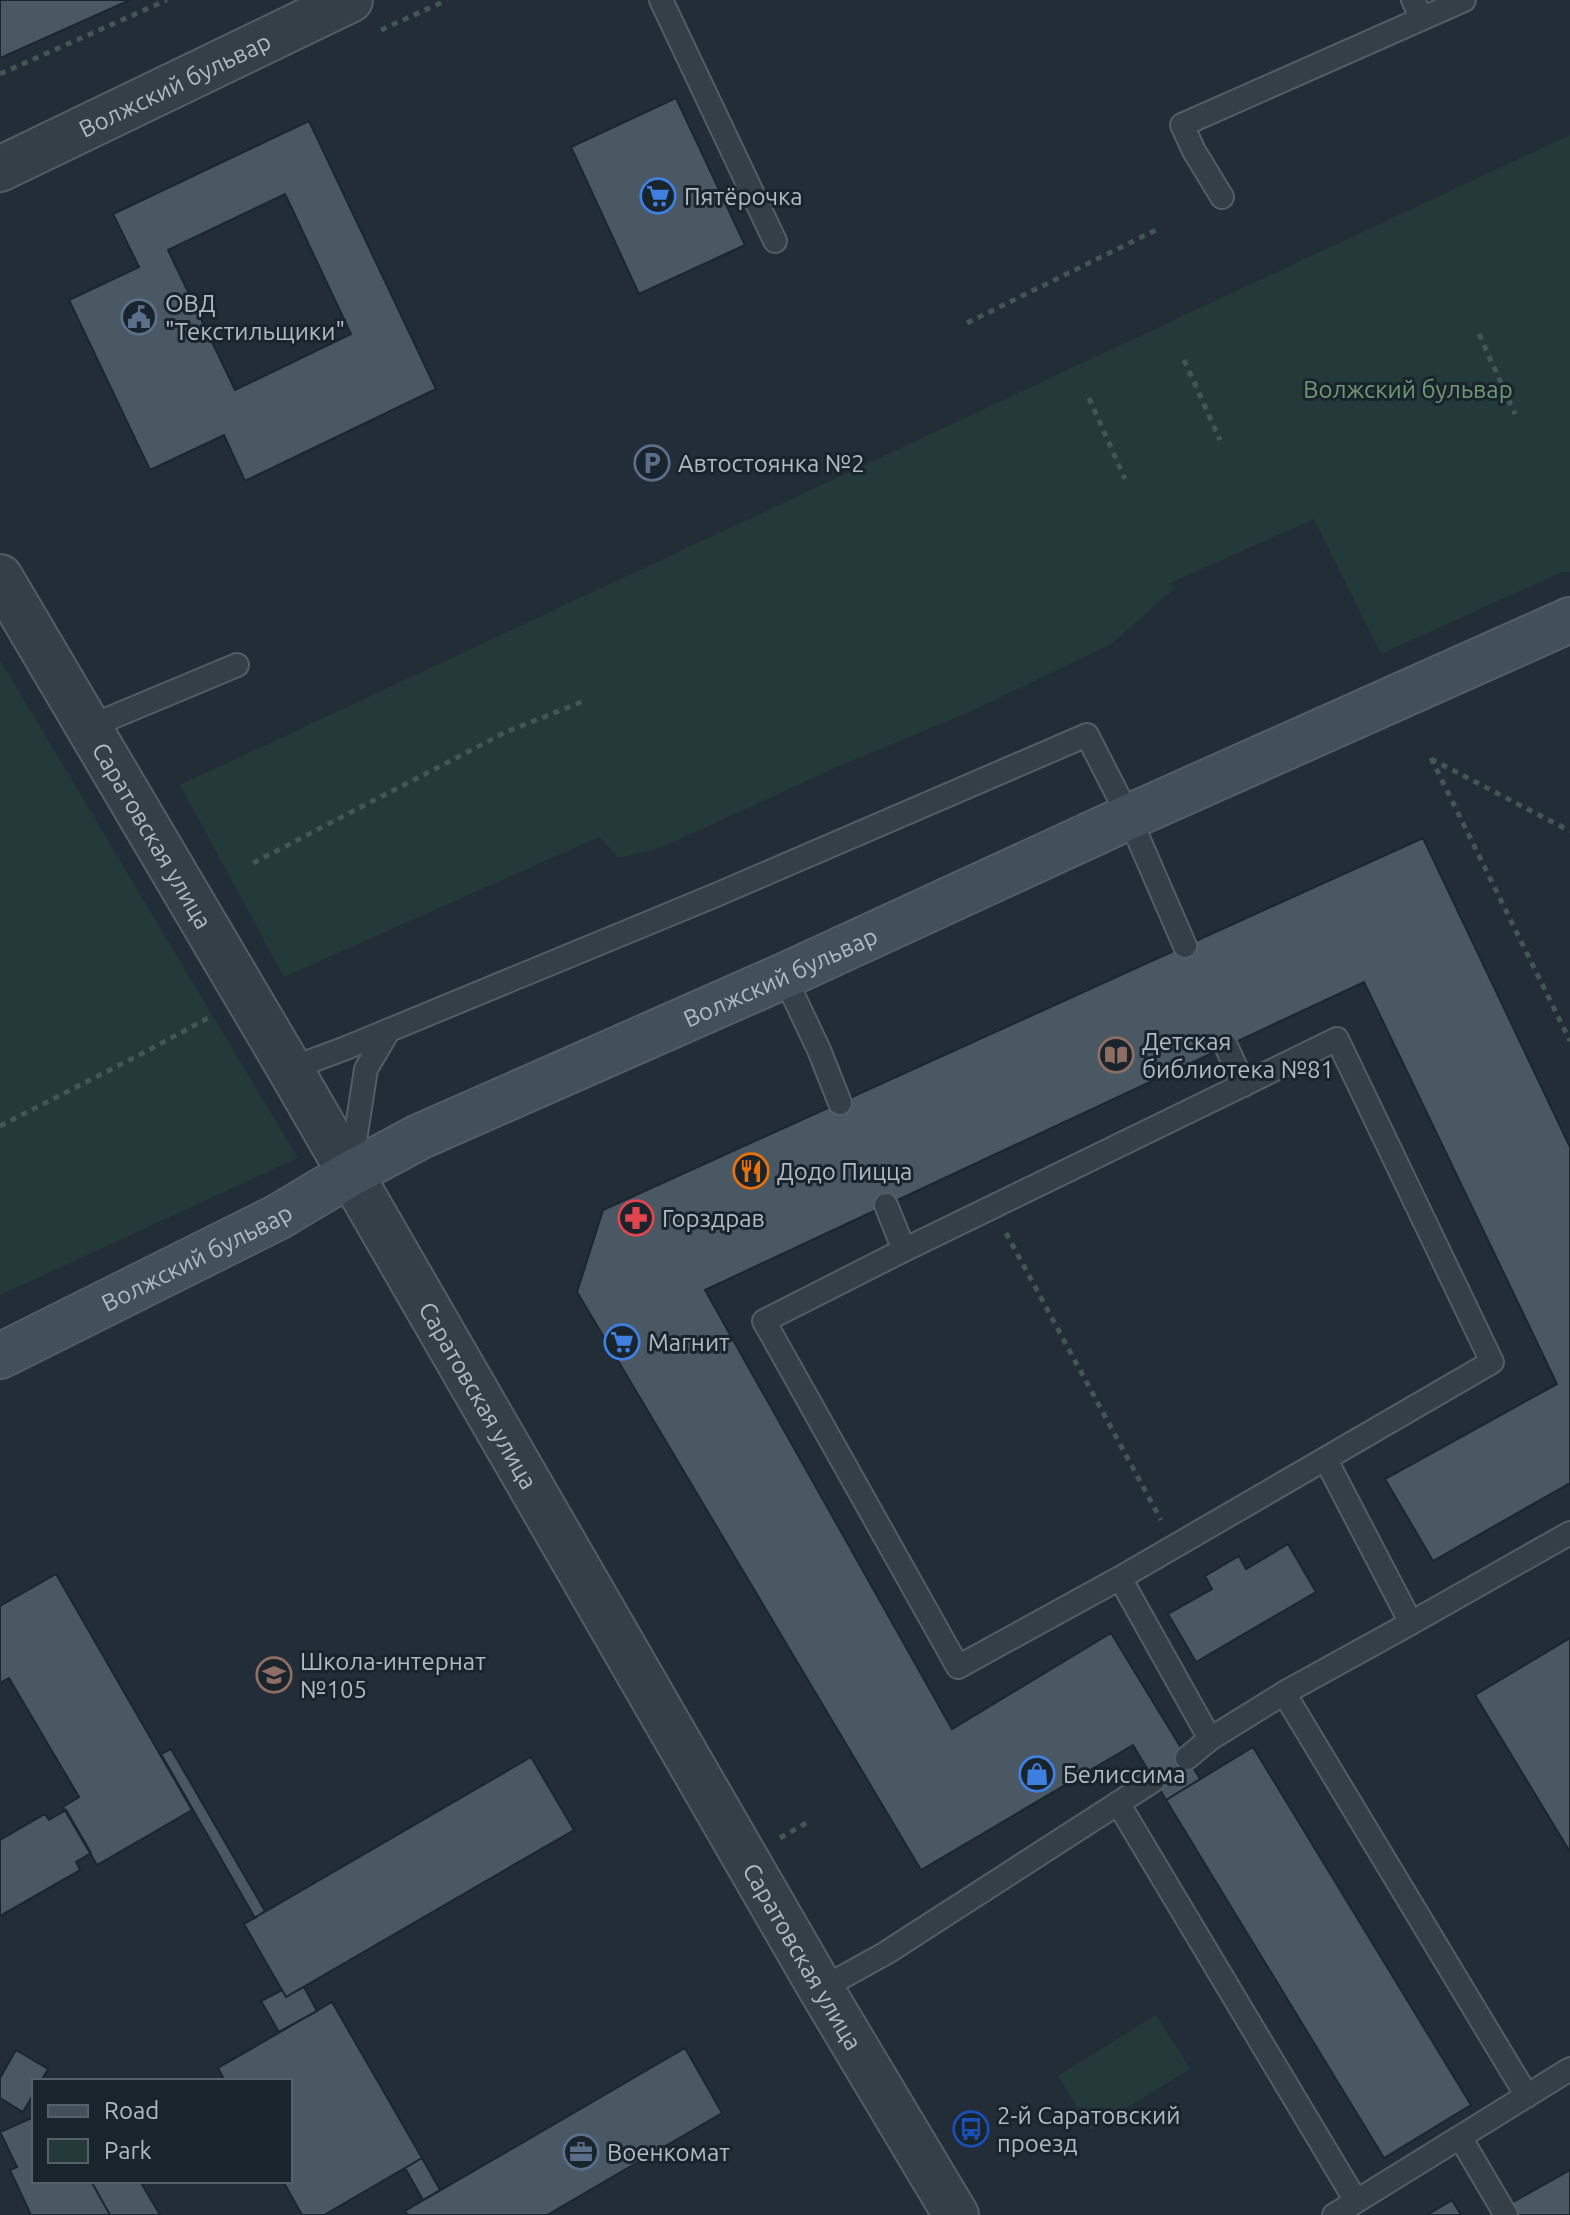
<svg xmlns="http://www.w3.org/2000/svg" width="1570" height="2215" font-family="Ubuntu,sans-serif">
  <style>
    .green { fill: #243a39 }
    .building { fill: #4a5863; stroke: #1c262e; stroke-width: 2; fill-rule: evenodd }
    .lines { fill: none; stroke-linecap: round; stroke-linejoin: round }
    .service-casing { stroke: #525d65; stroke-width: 26 }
    .tertiary-casing { stroke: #525d65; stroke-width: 48 }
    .secondary-casing { stroke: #525d65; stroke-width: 48 }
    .path { stroke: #435656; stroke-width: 5; stroke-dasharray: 6 6; stroke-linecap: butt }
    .service { stroke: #353f47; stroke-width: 22 }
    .tertiary { stroke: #353f47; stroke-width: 44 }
    .secondary { stroke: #434f5a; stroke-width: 44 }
    .labels { text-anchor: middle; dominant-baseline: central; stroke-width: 6; stroke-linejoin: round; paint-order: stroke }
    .street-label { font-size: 24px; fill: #afbac4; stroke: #1a242c }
    .poi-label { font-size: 24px; fill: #afbac4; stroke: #1a242c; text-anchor: start }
    .park-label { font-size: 24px; fill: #709873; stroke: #1a242c }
  </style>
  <rect width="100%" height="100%" fill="#222d37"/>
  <path class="green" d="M1570 135V572H1562L1381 654 1314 519 1168 584 1175 588 1111 644 972 711 846 763 662 847 619 858 599 837 284 977 180 785Z
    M0 660 298 1158 0 1295Z
    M1156 2015 1190 2069 1091 2130 1058 2076Z"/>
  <path class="building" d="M0 0H130L0 58Z
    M676 98 745 245 639 294 571 147Z
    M309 121 436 389 245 481 224 435 150 470 69 300 139 267 113 214ZM285 194 351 334 235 390 168 250Z
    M1423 838 1570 1147V1483L1433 1561 1385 1479 1557 1384 1364 982 705 1290 952 1729 1111 1633 1200 1779 1166 1800 1133 1745 921 1870 577 1292 603 1210Z
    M1288 1544 1316 1592 1196 1662 1168 1614 1212 1589 1205 1576 1239 1556 1246 1569Z
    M56 1574 192 1810 97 1865 63 1807 79 1797 9 1678 0 1683V1606Z
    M1570 1638V1852L1475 1695Z
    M1253 1747 1471 2105 1384 2158 1166 1800Z
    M171 1749 265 1911 255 1918 161 1754Z
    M531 1757 574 1830 286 1997 244 1924Z
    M66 1810 91 1853 76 1862 80 1870 0 1916V1840L45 1814 49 1820Z
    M304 1987 317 2011 279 2032 261 2001 282 1990 286 1997Z
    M332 2002 422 2158 324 2215H302L283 2181H290V2081H225L218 2068Z
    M685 2048 722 2113 547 2215H408L405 2211Z
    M16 2050 48 2069 41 2081H34V2093L23 2112 0 2098V2078Z
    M34 2117V2181H91L110 2215H31L10 2170 17 2167 0 2132Z
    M422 2158 440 2190 423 2200 405 2168Z
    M1570 2170V2215H1509L1504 2207Z
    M91 2181H140L160 2215H110Z
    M1452 2200 1461 2215H1427Z"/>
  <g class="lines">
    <defs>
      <path id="service" d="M661 0 775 241
        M1413 0 1422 19
        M1222 197 1194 151 1182 125 1464 0
        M89 727 237 665
        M784 976 819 1050 840 1103
        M1226 1046 1244 1085
        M290 1069 346 1048 716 895 1087 735 1129 817 1185 946
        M351 1166 366 1069 389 1030
        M886 1205 904 1250
        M1326 1460 1411 1623 1570 1533
        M1120 1578 1492 1362 1337 1039 904 1250 764 1321 958 1667 1120 1578 1210 1739
        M1284 1693 1411 1623
        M1187 1758 1210 1739 1284 1693 1527 2096
        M1118 1803 1356 2201
        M821 1989 886 1953 1154 1780
        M1460 2137 1506 2215
        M1334 2215 1570 2069"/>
      <g id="tertiary">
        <path id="s1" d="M0 169 350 0"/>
        <path id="s2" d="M0 577 290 1069 821 1989 956 2215"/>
      </g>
      <g id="secondary">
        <path id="s3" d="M0 1356 278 1217 350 1174 419 1137 784 976 1129 817 1570 620"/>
      </g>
    </defs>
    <use href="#service" class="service-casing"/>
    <use href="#tertiary" class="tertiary-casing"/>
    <use href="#secondary" class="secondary-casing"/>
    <path class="path" d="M381 30 447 0
      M0 74 167 0
      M967 323 1156 230
      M1479 334 1515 414
      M1184 360 1220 440
      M1089 398 1125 479
      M1431 758 1570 1041
      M1431 759 1570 831
      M253 863 506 732 584 701
      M0 1126 143 1053 210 1017
      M1006 1233 1161 1520
      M780 1838 810 1821"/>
    <use href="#service" class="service"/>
    <use href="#tertiary" class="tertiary"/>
    <use href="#secondary" class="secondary"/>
  </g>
  <defs>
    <symbol id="supermarket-ring" viewBox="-11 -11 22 22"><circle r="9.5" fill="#1a242c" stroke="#3f7fe0" stroke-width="1.5"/><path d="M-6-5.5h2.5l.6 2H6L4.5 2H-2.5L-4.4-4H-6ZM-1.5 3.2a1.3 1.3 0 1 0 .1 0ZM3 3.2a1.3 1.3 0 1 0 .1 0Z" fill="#3f7fe0"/></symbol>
    <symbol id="civic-ring" viewBox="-11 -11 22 22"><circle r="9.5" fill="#1a242c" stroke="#5c6f8a" stroke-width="1.5"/><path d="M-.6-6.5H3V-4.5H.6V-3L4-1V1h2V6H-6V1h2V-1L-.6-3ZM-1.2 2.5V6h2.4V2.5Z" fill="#5c6f8a"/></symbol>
    <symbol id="parking-ring" viewBox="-11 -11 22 22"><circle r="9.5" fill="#1a242c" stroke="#5c6f8a" stroke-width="1.5"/><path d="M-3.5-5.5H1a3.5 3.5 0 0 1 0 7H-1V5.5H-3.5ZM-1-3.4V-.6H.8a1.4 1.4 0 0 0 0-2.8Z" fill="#5c6f8a"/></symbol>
    <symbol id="library-ring" viewBox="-11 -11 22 22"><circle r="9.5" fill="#1a242c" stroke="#8d6e63" stroke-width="1.5"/><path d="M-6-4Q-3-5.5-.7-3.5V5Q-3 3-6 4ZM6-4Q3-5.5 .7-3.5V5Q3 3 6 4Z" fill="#8d6e63"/></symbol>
    <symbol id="restaurant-ring" viewBox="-11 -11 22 22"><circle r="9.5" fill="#1a242c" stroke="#e8710a" stroke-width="1.5"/><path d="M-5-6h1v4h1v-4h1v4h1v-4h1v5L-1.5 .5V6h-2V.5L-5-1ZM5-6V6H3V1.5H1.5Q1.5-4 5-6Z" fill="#e8710a"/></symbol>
    <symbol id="pharmacy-ring" viewBox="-11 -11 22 22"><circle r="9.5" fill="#1a242c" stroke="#e0444e" stroke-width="1.5"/><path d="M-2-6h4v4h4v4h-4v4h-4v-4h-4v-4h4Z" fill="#e0444e"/></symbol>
    <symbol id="school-ring" viewBox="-11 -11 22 22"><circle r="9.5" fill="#1a242c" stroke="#8d6e63" stroke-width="1.5"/><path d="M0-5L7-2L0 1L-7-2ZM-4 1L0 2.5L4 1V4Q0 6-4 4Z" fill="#8d6e63"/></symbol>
    <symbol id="shop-ring" viewBox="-11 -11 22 22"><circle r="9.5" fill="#1a242c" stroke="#3f7fe0" stroke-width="1.5"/><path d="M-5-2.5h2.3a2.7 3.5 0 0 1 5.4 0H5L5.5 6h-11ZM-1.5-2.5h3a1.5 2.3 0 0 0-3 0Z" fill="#3f7fe0"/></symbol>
    <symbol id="bus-ring" viewBox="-11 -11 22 22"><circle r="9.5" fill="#1a242c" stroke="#1a4fb4" stroke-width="1.5"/><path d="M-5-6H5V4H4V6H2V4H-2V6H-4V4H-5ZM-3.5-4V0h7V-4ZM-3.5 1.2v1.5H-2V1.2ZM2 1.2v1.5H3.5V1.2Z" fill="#1a4fb4"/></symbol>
    <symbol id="office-ring" viewBox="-11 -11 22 22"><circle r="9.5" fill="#1a242c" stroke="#5c6f8a" stroke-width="1.5"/><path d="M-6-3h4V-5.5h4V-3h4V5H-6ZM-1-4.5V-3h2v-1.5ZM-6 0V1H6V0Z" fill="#5c6f8a"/></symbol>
  </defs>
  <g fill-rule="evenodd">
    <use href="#supermarket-ring" x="638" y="176" width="40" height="40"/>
    <use href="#civic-ring" x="119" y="297" width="40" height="40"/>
    <use href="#parking-ring" x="632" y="443" width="40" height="40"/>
    <use href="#library-ring" x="1096" y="1035" width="40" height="40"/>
    <use href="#restaurant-ring" x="731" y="1151" width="40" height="40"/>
    <use href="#pharmacy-ring" x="616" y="1198" width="40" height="40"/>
    <use href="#supermarket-ring" x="602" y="1322" width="40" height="40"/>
    <use href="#school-ring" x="254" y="1655" width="40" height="40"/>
    <use href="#shop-ring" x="1017" y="1754" width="40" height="40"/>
    <use href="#bus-ring" x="951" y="2109" width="40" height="40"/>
    <use href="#office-ring" x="561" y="2132" width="40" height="40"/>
  </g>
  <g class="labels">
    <g class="street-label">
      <text stroke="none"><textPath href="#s1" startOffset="194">Волжский бульвар</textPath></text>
      <text stroke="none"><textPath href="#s2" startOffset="300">Саратовская улица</textPath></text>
      <text stroke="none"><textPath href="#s3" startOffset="868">Волжский бульвар</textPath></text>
      <text stroke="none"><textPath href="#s3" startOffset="220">Волжский бульвар</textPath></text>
      <text stroke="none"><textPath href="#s2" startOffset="948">Саратовская улица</textPath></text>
      <text stroke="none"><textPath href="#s2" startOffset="1596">Саратовская улица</textPath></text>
    </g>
    <g class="poi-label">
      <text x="684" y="196">Пятёрочка</text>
      <text x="165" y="303">ОВД<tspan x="165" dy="28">"Текстильщики"</tspan></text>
      <text x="678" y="463">Автостоянка №2</text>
      <text x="1142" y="1041">Детская<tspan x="1142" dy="28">библиотека №81</tspan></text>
      <text x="777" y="1171">Додо Пицца</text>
      <text x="662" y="1218">Горздрав</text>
      <text x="648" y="1342">Магнит</text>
      <text x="300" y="1661">Школа-интернат<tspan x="300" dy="28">№105</tspan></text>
      <text x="1063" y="1774">Белиссима</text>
      <text x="997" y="2115">2-й Саратовский<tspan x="997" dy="28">проезд</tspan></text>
      <text x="607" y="2152">Военкомат</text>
    </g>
    <g class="park-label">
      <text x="1408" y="389">Волжский бульвар</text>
    </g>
  </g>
  <rect x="32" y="2079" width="260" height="104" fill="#1a242c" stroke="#566069" stroke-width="2"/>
  <rect x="48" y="2105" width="40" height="12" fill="#434f5a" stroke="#566069" stroke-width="2"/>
  <text x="104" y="2119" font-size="24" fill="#afbac4">Road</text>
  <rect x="48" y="2139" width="40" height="24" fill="#243a39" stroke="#566069" stroke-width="2"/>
  <text x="104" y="2159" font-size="24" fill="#afbac4">Park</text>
</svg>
